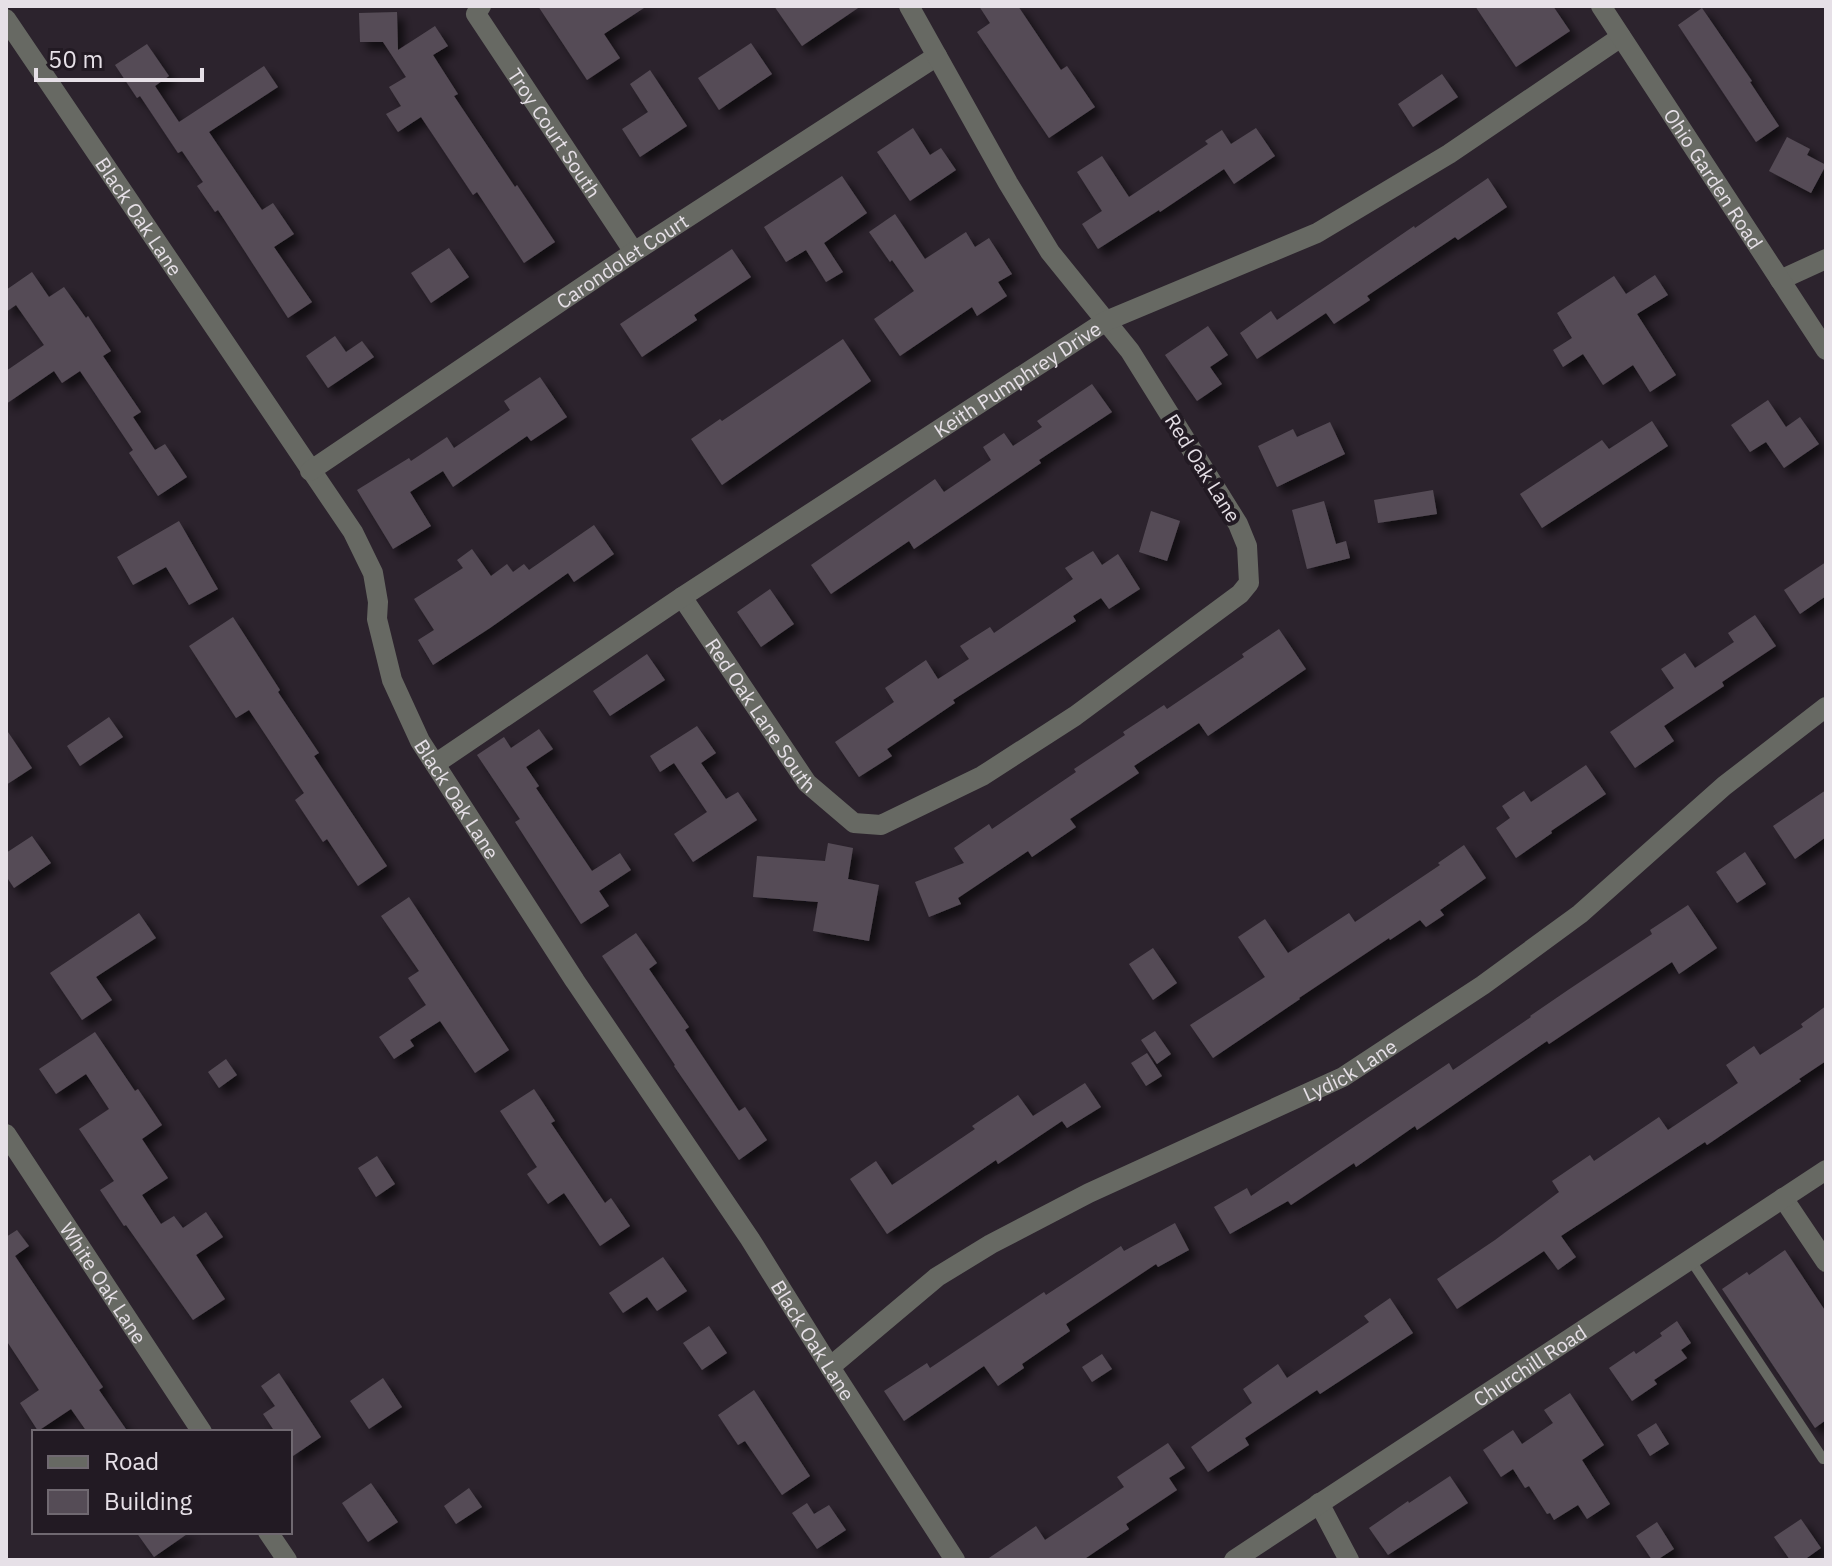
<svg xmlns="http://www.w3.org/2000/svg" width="1832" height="1566" font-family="'IBM Plex Sans',sans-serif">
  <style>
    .building { fill: #554c56; filter: url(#shadow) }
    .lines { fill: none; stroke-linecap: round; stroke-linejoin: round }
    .service { stroke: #676963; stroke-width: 10 }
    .minor { stroke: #676963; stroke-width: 20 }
    .tertiary { stroke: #676963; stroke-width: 20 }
    .labels { text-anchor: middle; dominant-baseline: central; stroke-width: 8; stroke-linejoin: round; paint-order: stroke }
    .street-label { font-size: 20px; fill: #e6e0e7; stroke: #221a23 }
  </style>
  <defs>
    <filter id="shadow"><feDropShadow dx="7" dy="7" stdDeviation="4" flood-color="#0009"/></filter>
  </defs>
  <rect width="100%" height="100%" fill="#2c232d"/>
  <path class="building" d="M538 6H647L604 34 620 58 587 80Z
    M774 6H861L802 46Z
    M979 6H1018L1061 70 1067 66 1095 107 1049 138 977 32 990 23Z
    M1475 6H1553L1570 31 1516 67Z
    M1702 8 1752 81 1750 82 1779 126 1756 142 1678 25Z
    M397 12 398 50 435 26 448 46 433 55 458 94 454 96 515 187 517 185 555 242 524 263 477 192 473 195 421 117 398 132 386 114 401 106 389 87 406 77 383 42H360L359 13Z
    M751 43 772 74 719 110 698 78Z
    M147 44 169 76 155 86 179 122 264 66 278 87 209 132 262 210 273 203 294 234 274 247 312 302 288 318 218 210 215 212 197 186 203 182 182 151 178 153 140 96 137 98 115 65Z
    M650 70 687 126 640 157 622 129 648 112 630 84Z
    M1442 74 1458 97 1413 127 1398 104Z
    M913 128 930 155 941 148 956 170 910 201 877 152Z
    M1256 128 1275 156 1234 184 1224 169 1160 212 1159 210 1098 249 1082 224 1102 211 1077 172 1102 156 1129 197 1208 144 1205 141 1222 130 1231 144Z
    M1787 137 1810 149 1807 155 1826 165 1811 193 1769 171Z
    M842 176 867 213 824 243 843 272 826 282 806 250 786 262 764 227Z
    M1488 178 1507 207 1458 240 1455 237 1367 296 1370 300 1334 324 1326 313 1257 359 1240 333 1271 311 1277 320 1414 226 1415 228Z
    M895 214 925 259 966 232 975 247 989 238 1012 274 998 282 1007 296 977 316 972 307 900 356 874 319 914 291 892 260 890 262 869 232Z
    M449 248 469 277 431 303 411 273Z
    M732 249 751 277 694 315 697 320 642 357 620 324Z
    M32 272 49 297 64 287 86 318 88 316 111 351 103 356 141 412 133 417 155 450 165 444 187 477 158 496 129 453 133 450 80 371 62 383 54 371 6 404V371L44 345 16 305 6 312V290Z
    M1655 275 1668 295 1637 314 1676 375 1650 392 1633 365 1603 385 1583 354 1563 367 1553 350 1572 338 1557 313 1614 276 1626 294Z
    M1208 326 1228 355 1210 367 1222 384 1197 401 1165 355Z
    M335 336 346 352 362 341 374 357 328 388 306 356Z
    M843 339 871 381 722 485 691 439 720 419 722 421Z
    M540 377 567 417 531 441 527 436 453 487 443 471 410 492 431 526 393 549 357 490 409 458 411 461 447 437 454 448 510 410 504 401Z
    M1092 384 1112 412 1039 460 1041 463 914 549 909 541 831 594 811 565 935 479 944 492 991 460 983 447 1004 433 1013 446 1042 427 1037 421Z
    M1768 400 1786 427 1800 417 1819 444 1784 468 1766 442 1750 452 1731 425Z
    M1652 421 1668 446 1542 528 1520 494 1602 440 1609 449Z
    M1330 422 1345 454 1277 487 1258 446 1293 429 1297 437Z
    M1433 490 1437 514 1378 523 1374 500Z
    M1324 501 1336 544 1346 541 1350 558 1307 569 1292 510Z
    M1151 511 1180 521 1167 561 1139 552Z
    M179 521 218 589 189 605 166 567 133 585 117 557Z
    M594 525 614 554 574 582 568 573 490 628 433 665 418 640 434 630 414 599 463 568 457 560 472 549 491 576 507 564 513 572 524 564 529 570Z
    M1093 551 1102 565 1118 554 1140 589 1109 609 1101 598 1073 616 1076 621 953 700 955 703 887 749 892 756 859 777 835 742 894 702 885 688 926 660 938 679 969 659 960 646 990 627 994 633 1073 579 1065 568Z
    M1826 562V596L1800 614 1784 590Z
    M770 589 794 624 761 647 737 612Z
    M1755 615 1776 646 1722 682 1724 686 1664 726 1674 741 1635 768 1610 732 1674 688 1661 669 1685 653 1695 668 1734 642 1728 633Z
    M233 617 280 690 278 692 319 753 314 756 387 866 358 886 327 839 323 842 295 800 304 793 249 710 236 718 189 646Z
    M1279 629 1306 669 1208 736 1199 723 1134 766 1139 773 1070 819 1076 827 1032 857 1028 851 958 898 961 904 929 917 915 882 964 863 954 848 989 824 992 829 1076 772 1074 769 1125 735 1123 732 1164 705 1167 709 1244 657 1242 654Z
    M647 654 665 680 610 716 593 691Z
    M109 717 123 737 80 766 67 746Z
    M697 726 716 753 701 763 726 799 738 792 757 820 693 862 674 834 707 812 674 763 660 772 650 756Z
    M6 729 32 768 6 785Z
    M539 729 553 749 526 767 539 786 536 788 592 871 620 853 631 870 599 891 609 906 581 924 515 822 520 819 477 755 504 737 511 748Z
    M1586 765 1606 794 1551 831 1552 833 1516 858 1496 828 1510 818 1502 806 1524 791 1531 802Z
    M1826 790V837L1795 859 1773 826Z
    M32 836 51 863 14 888 6 876V853Z
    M828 843 853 848 848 879 879 885 869 941 813 931 818 902 753 897 757 856 825 861Z
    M1464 845 1486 878 1440 910 1444 915 1426 927 1420 920 1390 940 1389 938 1299 998 1300 999 1213 1058 1190 1025 1265 977 1238 937 1265 919 1288 953 1349 913 1355 922 1440 865 1438 863Z
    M1745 852 1766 884 1737 903 1716 872Z
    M409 897 509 1050 475 1073 440 1021 410 1040 414 1046 394 1059 379 1037 426 1005 408 978 419 971 381 916Z
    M1688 905 1717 948 1679 974 1672 962 1549 1044 1547 1041 1417 1130 1415 1126 1356 1167 1354 1163 1291 1205 1288 1201 1230 1234 1214 1207 1247 1188 1251 1196 1449 1063 1453 1070 1531 1017 1530 1016 1568 990 1652 934 1650 930Z
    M139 913 156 938 96 977 112 1000 82 1020 50 973Z
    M636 933 657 963 649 969 689 1027 685 1030 739 1111 745 1107 767 1140 739 1160 674 1066 675 1065 602 956Z
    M1153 948 1177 983 1153 1000 1129 964Z
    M1826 1006V1061L1799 1079 1801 1081 1707 1145 1705 1142 1561 1236 1576 1257 1558 1270 1544 1251 1457 1309 1437 1279 1495 1240 1559 1192 1552 1181 1590 1155 1594 1161 1659 1117 1668 1130 1738 1083 1726 1065 1754 1046 1760 1055 1803 1027 1801 1024Z
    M1155 1031 1171 1054 1157 1064 1141 1040Z
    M95 1032 135 1091 138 1089 162 1125 142 1139 168 1178 142 1195 161 1224 174 1216 183 1228 206 1212 223 1237 196 1255 225 1299 193 1320 126 1225 124 1226 100 1190 114 1181 79 1129 109 1109 86 1074 56 1094 39 1069Z
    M1147 1053 1162 1076 1146 1086 1131 1063Z
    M226 1059 237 1075 219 1088 208 1072Z
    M1085 1083 1101 1107 1067 1128 1062 1121 998 1164 996 1160 887 1234 850 1179 876 1161 892 1185 975 1129 972 1126 1018 1095 1033 1116Z
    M534 1089 555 1121 551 1123 605 1203 611 1198 630 1226 600 1246 564 1193 548 1204 527 1174 537 1167 500 1111Z
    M377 1156 395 1184 376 1197 358 1168Z
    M1175 1223 1189 1250 1158 1267 1156 1264 1066 1324 1070 1331 1022 1364 1024 1368 998 1386 984 1366 904 1421 884 1391 927 1363 930 1368 1044 1292 1046 1295 1121 1246 1124 1251Z
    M17 1230 29 1246 15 1256 103 1387 99 1390 128 1432H87L71 1409 38 1431 20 1403 39 1390 6 1340V1237Z
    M1785 1250 1826 1312V1420L1815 1428 1722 1289 1747 1272 1749 1275Z
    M663 1257 687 1291 657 1311 647 1297 623 1313 609 1293Z
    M1390 1298 1413 1333 1320 1394 1317 1390 1245 1438 1249 1445 1208 1472 1191 1447 1252 1403 1243 1389 1278 1364 1287 1378 1369 1322 1364 1316Z
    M1677 1321 1691 1343 1681 1350 1687 1358 1654 1380 1657 1384 1632 1401 1609 1368 1634 1351 1636 1354 1662 1336 1660 1333Z
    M709 1326 727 1353 702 1370 683 1343Z
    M1102 1354 1112 1369 1092 1382 1082 1367Z
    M279 1373 321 1437 290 1458V1432H275L263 1414 275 1406 261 1386Z
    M383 1378 402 1407 369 1429 350 1401Z
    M754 1390 810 1476 782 1495 745 1441 738 1445 718 1415Z
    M1570 1393 1604 1445 1582 1460 1610 1504 1587 1519 1578 1505 1554 1520 1550 1513 1547 1514 1529 1486 1525 1488 1513 1469 1501 1477 1483 1450 1513 1430 1522 1444 1553 1423 1544 1410Z
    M1656 1423 1669 1444 1650 1456 1637 1435Z
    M1168 1443 1185 1468 1169 1478 1177 1490 1126 1524 1129 1529 1083 1560H986L1036 1526 1045 1540 1124 1487 1117 1477Z
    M1450 1476 1468 1503 1388 1555 1369 1528 1408 1501 1409 1503Z
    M371 1483 398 1522 368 1542 342 1503Z
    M469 1488 482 1507 456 1524 444 1506Z
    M807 1503 814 1514 829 1505 846 1530 817 1549 792 1513Z
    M1801 1519 1821 1548 1804 1560H1790L1774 1537Z
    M1657 1522 1674 1549 1657 1560H1652L1636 1536Z
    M136 1532H190L154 1557Z"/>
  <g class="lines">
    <path class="service" d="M1690 1259 1823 1459 1826 1458"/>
    <g class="minor">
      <path id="s1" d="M481 6 476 14 634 252"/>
      <path id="s2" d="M6 19 353 532 373 573 378 602 377 619 392 680 420 741 575 981 750 1239 830 1367 955 1560"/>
      <path d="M1780 280 1826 259"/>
      <path id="s3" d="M310 471 634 252 937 56"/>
      <path id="s4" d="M682 597 807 783 854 823 881 825 982 776 1075 716 1240 594 1249 583 1247 546 1238 524 1130 351 1050 252 1008 183 909 6"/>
      <path id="s5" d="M435 764 682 597 1106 321 1317 233 1449 154 1621 37"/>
      <path id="s6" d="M6 1134 202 1432"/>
      <path d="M1783 1198 1826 1262"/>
      <path id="s7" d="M830 1367 937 1277 991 1244 1089 1193 1343 1077 1483 985 1580 914 1724 786 1826 707"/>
      <path d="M1319 1503 1349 1560"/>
      <path d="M268 1532 287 1560"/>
      <path id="s8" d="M1234 1560 1826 1170"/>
    </g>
    <path class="tertiary" id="s9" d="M1601 6 1826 350"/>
  </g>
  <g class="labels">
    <g class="street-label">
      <text stroke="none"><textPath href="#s1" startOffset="152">Troy Court South</textPath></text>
      <text stroke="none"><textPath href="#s9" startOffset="206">Ohio Garden Road</textPath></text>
      <text stroke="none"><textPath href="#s2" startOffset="238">Black Oak Lane</textPath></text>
      <text stroke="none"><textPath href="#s3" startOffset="376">Carondolet Court</textPath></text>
      <text stroke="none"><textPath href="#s5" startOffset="698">Keith Pumphrey Drive</textPath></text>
      <text transform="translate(1203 468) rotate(58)">Red Oak Lane</text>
      <text stroke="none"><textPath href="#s4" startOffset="142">Red Oak Lane South</textPath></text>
      <text stroke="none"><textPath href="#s2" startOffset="910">Black Oak Lane</textPath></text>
      <text stroke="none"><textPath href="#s7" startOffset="602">Lydick Lane</textPath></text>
      <text stroke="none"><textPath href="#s6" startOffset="178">White Oak Lane</textPath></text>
      <text stroke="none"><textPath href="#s2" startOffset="1558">Black Oak Lane</textPath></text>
      <text stroke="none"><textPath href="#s8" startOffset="354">Churchill Road</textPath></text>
    </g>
  </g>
  <rect width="1832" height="1566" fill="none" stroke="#e6e0e7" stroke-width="16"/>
  <rect x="32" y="1430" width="260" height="104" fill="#221a23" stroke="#706971" stroke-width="2"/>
  <rect x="48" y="1456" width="40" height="12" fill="#676963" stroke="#706971" stroke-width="2"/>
  <text x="104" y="1470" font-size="24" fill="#e6e0e7">Road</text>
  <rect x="48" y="1490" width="40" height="24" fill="#554c56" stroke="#706971" stroke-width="2"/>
  <text x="104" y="1510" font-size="24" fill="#e6e0e7">Building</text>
  <path d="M36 68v12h166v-12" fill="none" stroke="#e6e0e7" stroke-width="4"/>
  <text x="48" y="68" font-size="24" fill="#e6e0e7" stroke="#221a23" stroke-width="6" paint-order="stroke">50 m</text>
</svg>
